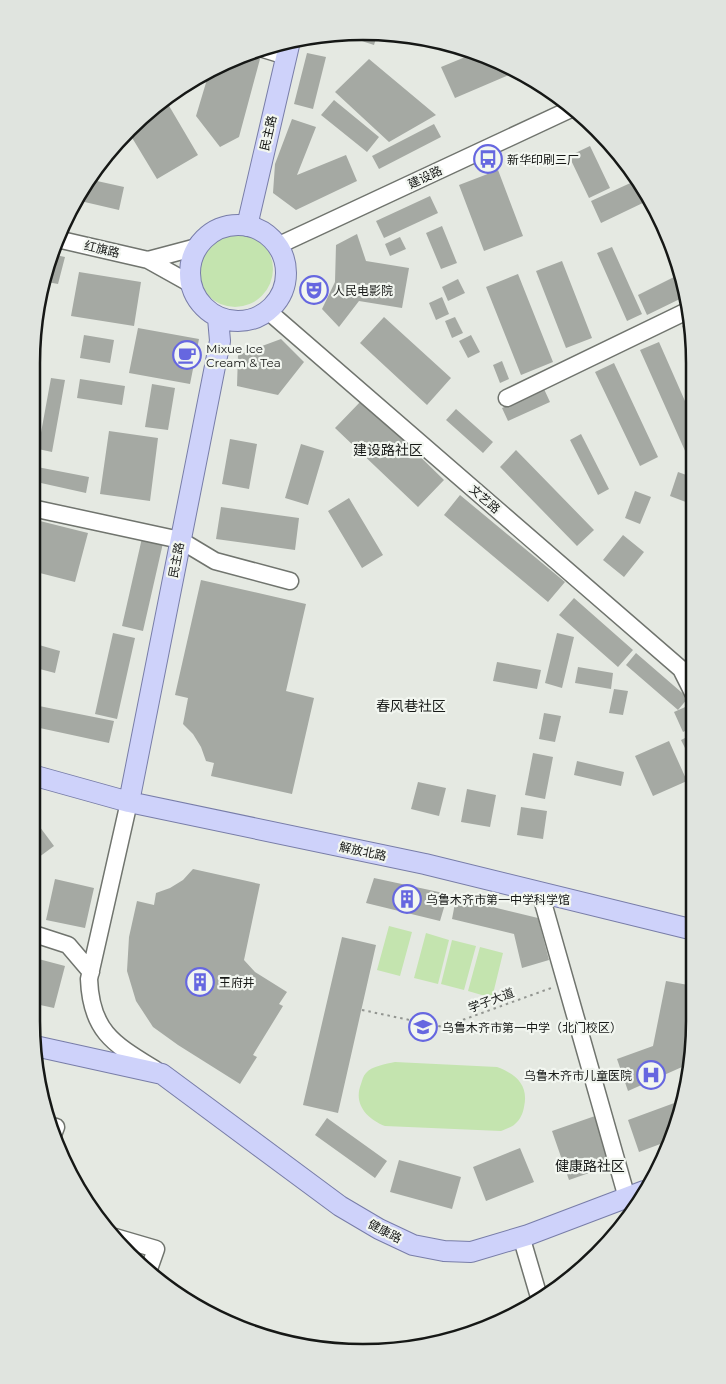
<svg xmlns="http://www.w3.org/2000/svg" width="726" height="1384" font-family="Montserrat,'Noto Sans SC',sans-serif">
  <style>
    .green { fill: #c4e4af }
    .building { fill: #a5a9a3 }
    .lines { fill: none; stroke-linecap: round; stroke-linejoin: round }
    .minor-casing { stroke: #70746e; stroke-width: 19 }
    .major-casing { stroke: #787da8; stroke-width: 22 }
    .path { stroke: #929590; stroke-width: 2; stroke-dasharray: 2.5 4; stroke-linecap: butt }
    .minor { stroke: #fff; stroke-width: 16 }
    .major { stroke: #ced2fa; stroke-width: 20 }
    .labels { text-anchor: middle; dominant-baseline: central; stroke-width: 4.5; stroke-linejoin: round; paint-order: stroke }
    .street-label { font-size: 12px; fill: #161816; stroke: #f2f6f0 }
    .poi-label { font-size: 12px; fill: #161816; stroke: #f2f6f0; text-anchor: start }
    .neighbourhood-label { font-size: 14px; fill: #161816; stroke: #f2f6f0 }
    .rim { fill: none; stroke: #161816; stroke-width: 2.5 }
  </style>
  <rect width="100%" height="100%" fill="#e5e9e2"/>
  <path class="green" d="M197 269a38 38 0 1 1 76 0a38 38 0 1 1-76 0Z
    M389 926 412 932 400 976 377 970Z
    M426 933 449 940 438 984 414 978Z
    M452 940 476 946 464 990 441 984Z
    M480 947 503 953 492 998 468 991Z
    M395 1062 497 1067C516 1074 529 1085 524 1107 523 1113 520 1120 515 1124 512 1127 505 1129 501 1131L385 1126C367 1119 353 1104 361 1084 362 1081 363 1076 366 1073 372 1066 386 1064 395 1062Z"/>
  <path class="building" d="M378 32 374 45 340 34V33Z
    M455 45 468 50 460 54Z
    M307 53 326 57 313 109 294 104Z
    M475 53 518 71 455 98 441 67Z
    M243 55 260 59 239 137 220 147 196 116 208 76 216 67Z
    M369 59 436 115 389 142 335 92Z
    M165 99 198 155 157 179 128 131 144 113Z
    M334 100 379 137 367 152 321 115Z
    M292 119 316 127 297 175 346 155 357 181 296 210 273 193 275 164Z
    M434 124 441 137 379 169 372 156Z
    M590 146 610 188 589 198 569 156Z
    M498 170 523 236 484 251 459 185Z
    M88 179 124 187 119 210 76 200Z
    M637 180 649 200 601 223 591 201Z
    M430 196 438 213 384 238 376 221Z
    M442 226 457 263 441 269 426 233Z
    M357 234 366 261 409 268 402 308 359 301 339 327 322 309 335 282 336 245Z
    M400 237 406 249 390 256 385 244Z
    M612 247 642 314 627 321 597 253Z
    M51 254 65 257 58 284 42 281Z
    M562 261 592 338 566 348 536 271Z
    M79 272 141 282 134 326 71 316Z
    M518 274 553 362 521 375 486 287Z
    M680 274 686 296 647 315 638 295Z
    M458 279 465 293 448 301 442 287Z
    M42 282 50 284 41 325 35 324Z
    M442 297 449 314 436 320 429 303Z
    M384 317 451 378 427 405 360 343Z
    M455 317 463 333 452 338 445 321Z
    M692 321V345L682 326Z
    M138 328 199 339 190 384 129 373Z
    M84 335 114 340 110 363 80 358Z
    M471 335 480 352 468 358 459 341Z
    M281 339 304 362 278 395 237 386 238 355Z
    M659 342 692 417V450L686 453 640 350Z
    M502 361 509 379 500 383 493 365Z
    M614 363 658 457 640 466 595 372Z
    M51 378 65 380 52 452 38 449Z
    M80 379 125 386 122 405 77 398Z
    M152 384 175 388 168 430 145 427Z
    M544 389 550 402 508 421 502 408Z
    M362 400 444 480 418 507 335 428Z
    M456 409 493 442 483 453 446 420Z
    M109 431 158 438 150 501 100 494Z
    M581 434 609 489 598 495 570 440Z
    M230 439 257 444 249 489 222 484Z
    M301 444 324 451 308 505 285 498Z
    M516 450 594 530 577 546 500 467Z
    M32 466 89 477 86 493 32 481Z
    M678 472 692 477 691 504 670 496Z
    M635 491 651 497 640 524 625 518Z
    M460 495 565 582 548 602 444 515Z
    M349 498 383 555 362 568 328 511Z
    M221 507 299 518 295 550 216 539Z
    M32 519 88 533 75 582 32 571Z
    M623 535 644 552 624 577 603 560Z
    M142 538 163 543 143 631 122 626Z
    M693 563V574L688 566Z
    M201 580 306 604 286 691 314 698 292 794 211 776 214 763 206 761 201 747 193 734 183 724 188 698 175 695Z
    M574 598 633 650 618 667 559 615Z
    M113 633 135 638 117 719 95 714Z
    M557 633 574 637 562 688 545 683Z
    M32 643 60 651 55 673 32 667Z
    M636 653 688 698 678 710 626 665Z
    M497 662 541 670 537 689 493 681Z
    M578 667 613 673 611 689 575 683Z
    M614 689 628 691 623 715 609 713Z
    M692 704 693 727 683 732 674 712Z
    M39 706 114 721 109 743 35 727Z
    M544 713 561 716 555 742 539 739Z
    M693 734V764L681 740Z
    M669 741 687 781 653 796 635 756Z
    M533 753 553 757 545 799 525 795Z
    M577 761 624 772 621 786 574 775Z
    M418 782 446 788 439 816 411 809Z
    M467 789 496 795 490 827 461 822Z
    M521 807 547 811 543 839 517 835Z
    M31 815 54 846 31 863Z
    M193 869 260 884 244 960 255 972 287 992 279 1004 283 1006 253 1055 257 1057 240 1084 178 1045 153 1027 136 1001 127 971 129 937 137 901 154 905 156 893 170 888 183 880Z
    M374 878 448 894 440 921 366 903Z
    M55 879 94 888 85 928 46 920Z
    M456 898 538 918 549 960 522 968 514 934 452 919Z
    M342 937 376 945 338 1113 303 1105Z
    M31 957 65 966 54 1008 31 1003Z
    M666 981 694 986V1011L690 1010 685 1040 692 1055 691 1063 628 1091 617 1059 653 1046Z
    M677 1102 681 1113 671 1140 639 1152 628 1120Z
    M595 1116 612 1165 569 1180 552 1131Z
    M327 1118 387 1161 375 1178 315 1135Z
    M520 1148 534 1182 486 1201 473 1167Z
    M399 1160 461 1177 452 1209 390 1192Z"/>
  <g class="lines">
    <defs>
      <path id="minor" d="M260 48 286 56
        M57 239 148 260 191 284
        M277 246 573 108
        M148 260 197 247
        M268 311 681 669 693 693
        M507 398 689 310
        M32 508 180 540 215 561 290 581
        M129 802 89 979C91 1032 114 1044 156 1070
        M540 892 627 1198
        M31 933 68 945 91 972
        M48 1125 56 1127 53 1135
        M521 1236 539 1297
        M115 1237 156 1249 149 1269"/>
      <path id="major" d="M190 273a48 48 0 1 1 96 0a48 48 0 1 1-96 0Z
        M247 226 290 41
        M32 775 129 802 425 864 694 930
        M129 802 220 341 218 318
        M35 1046 162 1074 340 1206 379 1229 413 1245 444 1251 471 1252 528 1235 644 1191"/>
    </defs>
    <use href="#minor" class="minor-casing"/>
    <use href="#major" class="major-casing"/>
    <path class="path" d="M362 1010 443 1027 554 987"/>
    <use href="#minor" class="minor"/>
    <use href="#major" class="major"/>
  </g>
  <defs>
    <symbol id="bus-ring" viewBox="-11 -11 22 22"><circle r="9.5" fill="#f2f6f0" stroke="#6667e0" stroke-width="1.5"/><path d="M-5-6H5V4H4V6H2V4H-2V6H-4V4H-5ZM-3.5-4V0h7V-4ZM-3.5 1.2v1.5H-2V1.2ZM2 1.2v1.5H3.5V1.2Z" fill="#6667e0"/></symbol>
    <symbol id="theatre-ring" viewBox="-11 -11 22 22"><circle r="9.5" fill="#f2f6f0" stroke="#6667e0" stroke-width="1.5"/><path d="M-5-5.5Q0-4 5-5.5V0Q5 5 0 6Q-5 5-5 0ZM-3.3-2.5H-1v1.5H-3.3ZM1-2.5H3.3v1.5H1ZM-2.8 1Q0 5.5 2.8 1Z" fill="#6667e0"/></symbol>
    <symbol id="cafe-ring" viewBox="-11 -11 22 22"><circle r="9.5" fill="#f2f6f0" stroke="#6667e0" stroke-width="1.5"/><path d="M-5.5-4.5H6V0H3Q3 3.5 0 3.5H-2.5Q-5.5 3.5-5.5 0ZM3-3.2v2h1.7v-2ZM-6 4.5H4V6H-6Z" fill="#6667e0"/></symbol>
    <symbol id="building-ring" viewBox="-11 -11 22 22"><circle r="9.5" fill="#f2f6f0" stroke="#6667e0" stroke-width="1.5"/><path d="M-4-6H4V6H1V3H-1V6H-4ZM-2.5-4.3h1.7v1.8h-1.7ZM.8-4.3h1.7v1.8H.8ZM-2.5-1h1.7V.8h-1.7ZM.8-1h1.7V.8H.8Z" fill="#6667e0"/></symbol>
    <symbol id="school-ring" viewBox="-11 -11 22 22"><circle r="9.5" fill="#f2f6f0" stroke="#6667e0" stroke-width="1.5"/><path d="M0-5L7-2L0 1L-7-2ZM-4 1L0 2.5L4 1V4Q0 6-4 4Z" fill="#6667e0"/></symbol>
    <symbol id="hospital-ring" viewBox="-11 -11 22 22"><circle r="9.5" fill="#f2f6f0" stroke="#6667e0" stroke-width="1.5"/><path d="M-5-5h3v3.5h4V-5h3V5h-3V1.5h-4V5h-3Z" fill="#6667e0"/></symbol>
  </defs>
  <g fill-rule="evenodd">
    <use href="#bus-ring" x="472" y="143" width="32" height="32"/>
    <use href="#theatre-ring" x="298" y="274" width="32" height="32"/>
    <use href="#cafe-ring" x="171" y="339" width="32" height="32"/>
    <use href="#building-ring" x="391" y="883" width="32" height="32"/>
    <use href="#building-ring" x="184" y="966" width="32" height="32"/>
    <use href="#school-ring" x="407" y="1011" width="32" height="32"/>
    <use href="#hospital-ring" x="635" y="1059" width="32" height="32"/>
  </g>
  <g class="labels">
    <g class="street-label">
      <text transform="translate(268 133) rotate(-77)">民主路</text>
      <text transform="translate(425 177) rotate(-25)">建设路</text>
      <text transform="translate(102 249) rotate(13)">红旗路</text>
      <text transform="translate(485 499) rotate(41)">文艺路</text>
      <text transform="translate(176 560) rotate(-79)">民主路</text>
      <text transform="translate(363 851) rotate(12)">解放北路</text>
      <text transform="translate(491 1000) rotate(-20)">学子大道</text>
      <text transform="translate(385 1231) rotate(27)">健康路</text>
    </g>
    <g class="poi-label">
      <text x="507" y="159">新华印刷三厂</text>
      <text x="333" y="290">人民电影院</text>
      <text x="206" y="348">Mixue Ice<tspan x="206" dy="14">Cream &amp; Tea</tspan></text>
      <text x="426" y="899">乌鲁木齐市第一中学科学馆</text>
      <text x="219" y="982">王府井</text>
      <text x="442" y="1027">乌鲁木齐市第一中学（北门校区）</text>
      <text x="632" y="1075" text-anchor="end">乌鲁木齐市儿童医院</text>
    </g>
    <g class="neighbourhood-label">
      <text x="388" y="450">建设路社区</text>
      <text x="411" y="706">春风巷社区</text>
      <text x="590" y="1166">健康路社区</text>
    </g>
  </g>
  <path d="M0 0H726V1384H0ZM363 40H363A323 323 0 0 1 686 363V1021A323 323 0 0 1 363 1344H363A323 323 0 0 1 40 1021V363A323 323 0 0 1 363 40Z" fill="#e0e4df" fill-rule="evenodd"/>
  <path class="rim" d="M363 40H363A323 323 0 0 1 686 363V1021A323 323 0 0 1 363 1344H363A323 323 0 0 1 40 1021V363A323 323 0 0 1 363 40Z"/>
</svg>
